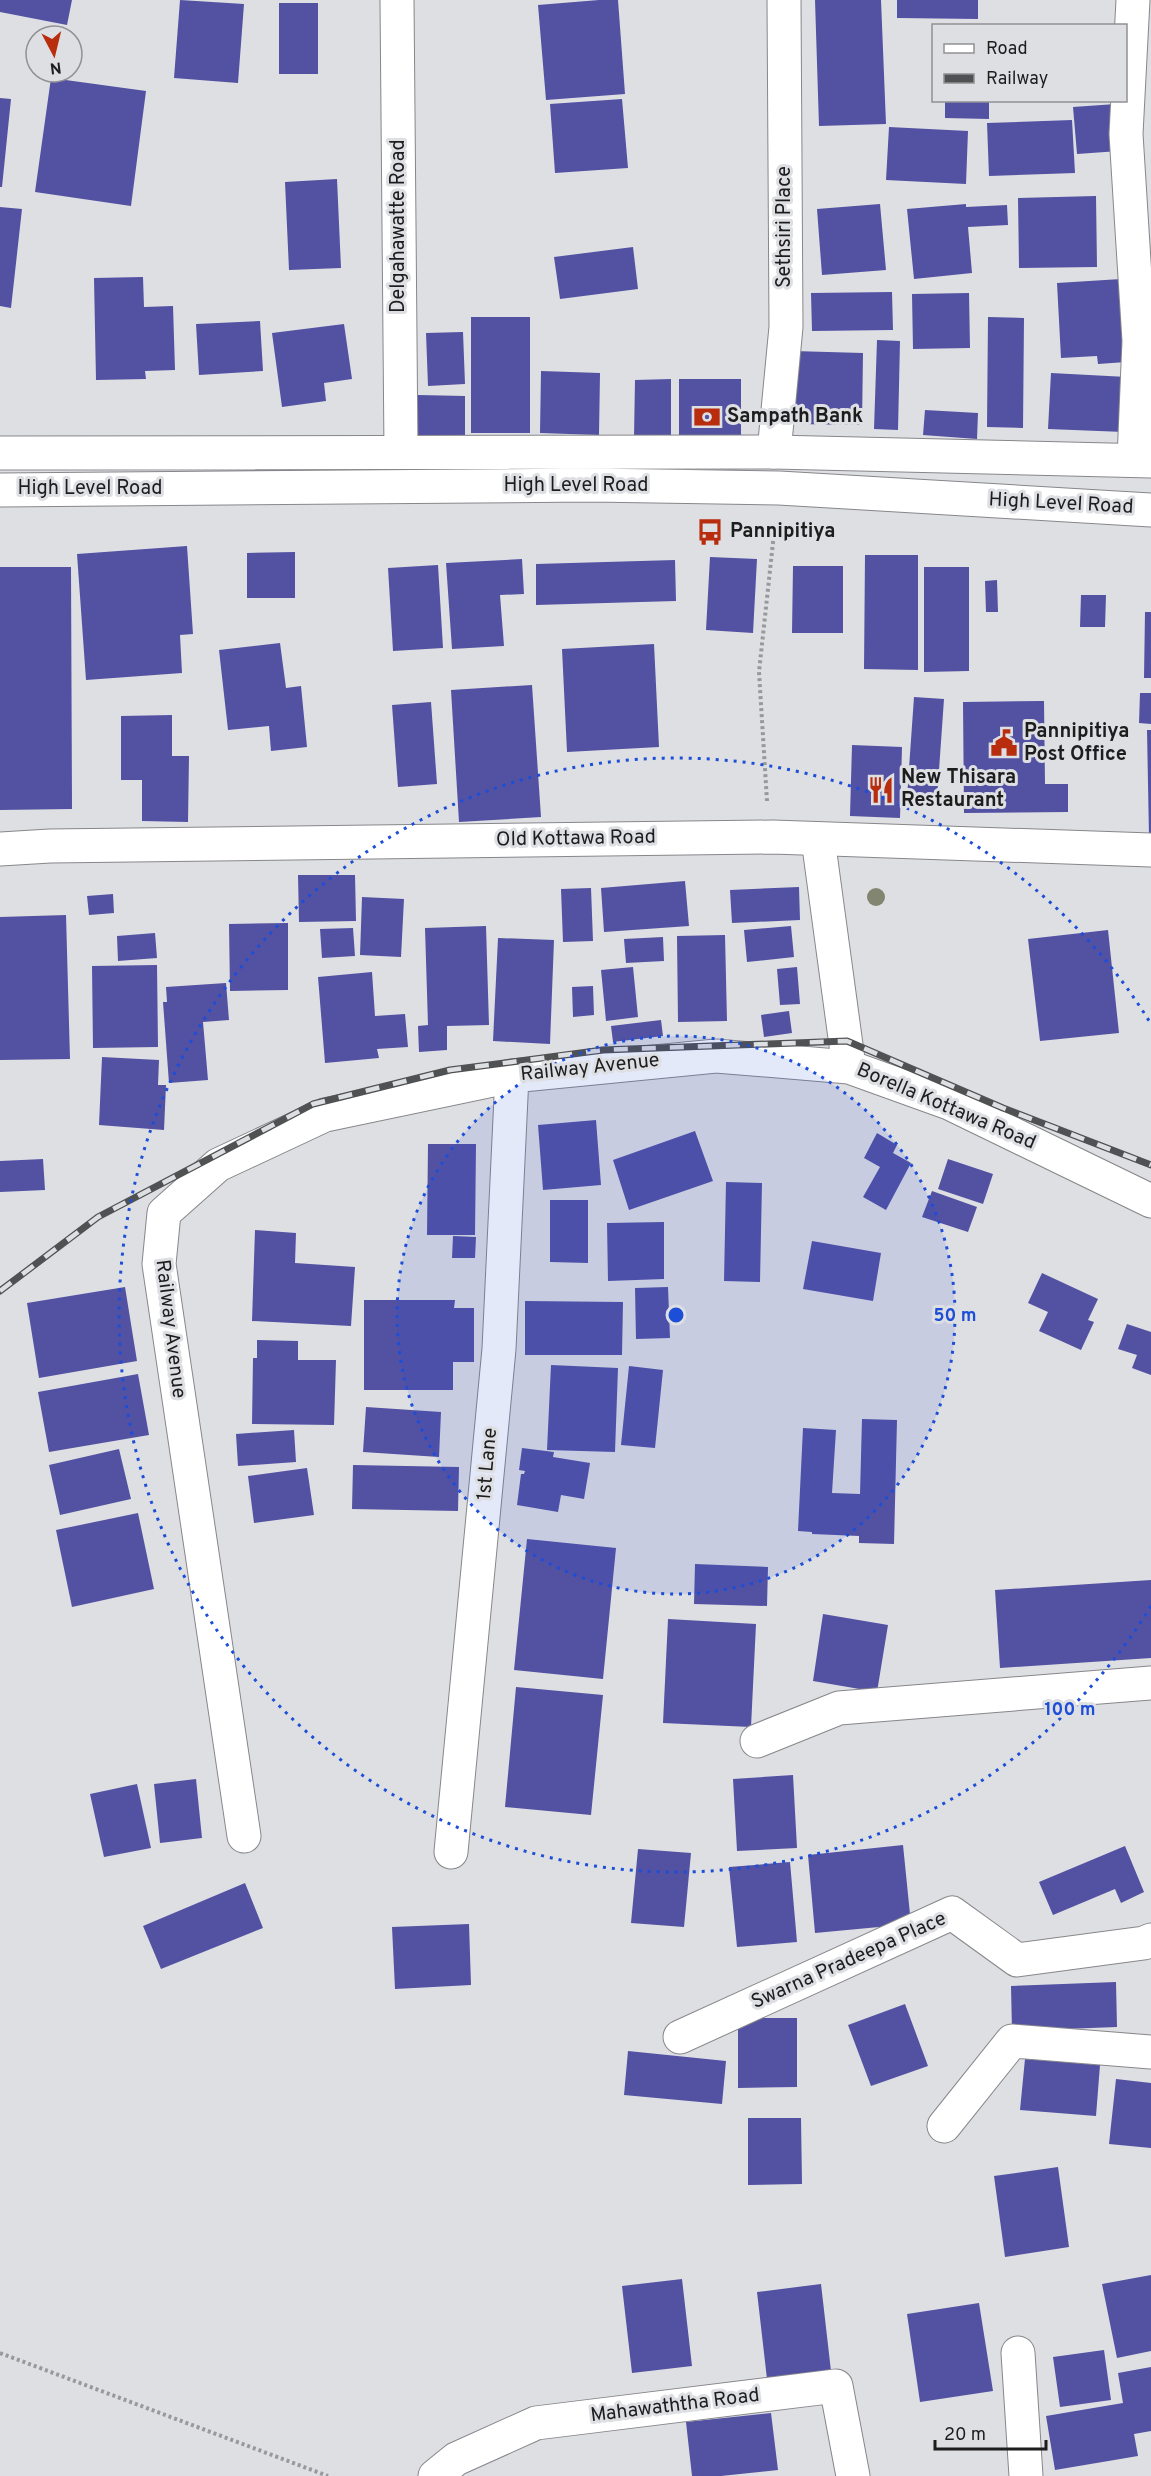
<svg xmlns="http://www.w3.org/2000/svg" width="1151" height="2476" font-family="Overpass,sans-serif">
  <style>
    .building { fill: #5351a2 }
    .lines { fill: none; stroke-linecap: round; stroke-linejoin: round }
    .minor-casing { stroke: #87878b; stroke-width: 35 }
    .tertiary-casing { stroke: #87878b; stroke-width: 35 }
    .trunk-casing { stroke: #87878b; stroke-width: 35 }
    .path { stroke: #98999c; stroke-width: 4; stroke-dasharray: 3 3; stroke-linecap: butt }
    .minor { stroke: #fff; stroke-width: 33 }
    .tertiary { stroke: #fff; stroke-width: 33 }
    .trunk { stroke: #fff; stroke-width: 33 }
    .rail-casing { stroke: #505152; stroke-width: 7 }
    .rail { stroke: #dedfe3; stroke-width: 4.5; stroke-dasharray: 14; stroke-linecap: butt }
    .tree { fill: #828671 }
    .ring { fill: none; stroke: #1d4ed8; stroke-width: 3; stroke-dasharray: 3 6 }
    .labels { text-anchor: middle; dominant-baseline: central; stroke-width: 6; stroke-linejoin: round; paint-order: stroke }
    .street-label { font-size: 20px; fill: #1d1d1e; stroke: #dedfe3 }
    .poi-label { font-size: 20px; font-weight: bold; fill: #1d1d1e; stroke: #dedfe3; text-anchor: start }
    .centre { fill: #1d4ed8; stroke: #dedfe3; stroke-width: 3 }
    .ring-label { font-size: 18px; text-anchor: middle; font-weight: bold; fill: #1d4ed8; stroke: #dedfe3; stroke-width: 6; stroke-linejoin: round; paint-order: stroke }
  </style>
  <rect width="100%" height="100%" fill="#dedfe3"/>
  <path class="building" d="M0 0H72L67 25 0 12Z
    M180 0 244 4 238 83 174 78Z
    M599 0H618L625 94 546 100 538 5Z
    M815 0H881L886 124 819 126Z
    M897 0H978V19L897 18Z
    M279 3H318V74H279Z
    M51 78 146 91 131 206 35 192Z
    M0 98 11 99 2 187H0Z
    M622 99 628 168 555 173 550 104Z
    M945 100H989V119L945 118Z
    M1116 104 1119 151 1077 154 1073 107Z
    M1072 120 1075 173 989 176 987 123Z
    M889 127 968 131 966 184 886 180Z
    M337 179 341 268 289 270 285 182Z
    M1096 196 1097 267 1019 268 1018 198Z
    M880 204 886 270 822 275 817 209Z
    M966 204V207L1007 205 1008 225 968 227 972 273 914 279 907 209Z
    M0 207 22 209 11 308 0 306Z
    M633 247 638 289 560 299 554 257Z
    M143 277 144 307 173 306 175 370 145 371 146 379 96 380 94 278Z
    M1121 279 1126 362 1098 364 1097 356 1061 358 1057 283Z
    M892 292 893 330 812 331 811 293Z
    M969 293 970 348 913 349 912 294Z
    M471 317H530V433H471Z
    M988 317 1024 318 1023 428 987 427Z
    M260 321 263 371 199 375 196 324Z
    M344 324 352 379 324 383 326 401 282 407 272 333Z
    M463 332 465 384 428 386 426 333Z
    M877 340 900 341 898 430 874 429Z
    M793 351 863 353 862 425 792 424Z
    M541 371 600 373 599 435 540 433Z
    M1051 373 1127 377 1124 432 1048 429Z
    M671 379V437H634L635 380Z
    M679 379H741V436H679Z
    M418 395 465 396V444H417Z
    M925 410 978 413 977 439 923 435Z
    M187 546 193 634 180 635 182 673 86 680 77 554Z
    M295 552V598H247V553Z
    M865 555H918V670L864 669Z
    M710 557 757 559 753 633 706 630Z
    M522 559 524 594 500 595 504 646 452 649 446 563Z
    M675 560 676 601 536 605V564Z
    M438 565 443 648 393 651 388 568Z
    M793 566H843V633H792Z
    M0 567H71L72 809 0 810Z
    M924 567H969V671L924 672Z
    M997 580 998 612H986L985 581Z
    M1081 595H1106L1105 627H1080Z
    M1145 612H1151V678H1144Z
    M280 643 286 688 301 686 307 747 271 751 269 726 228 730 219 650Z
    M654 644 659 747 567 752 562 649Z
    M532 685 541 817 459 822 451 690Z
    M1140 693H1151V724L1139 723Z
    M914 697 944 699 937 799 907 797Z
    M1044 701 1045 784H1068V812L964 813 963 702Z
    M431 702 437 784 398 787 392 705Z
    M172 715V756H189L188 822 142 821V780H121V716Z
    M1147 730H1151V836H1149Z
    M852 745 902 747 900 818 850 816Z
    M298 875H355L356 921 299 922Z
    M685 881 689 926 604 932 601 888Z
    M799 887 800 920 732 923 730 890Z
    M591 888 593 941 563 942 561 889Z
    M113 894 114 913 89 915 87 896Z
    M362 897 404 899 401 957 360 955Z
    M66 915 70 1059 0 1060V917Z
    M288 923V990L230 991 229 924Z
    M486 926 489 1025 447 1026V1050L419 1052 418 1026 428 1025 425 928Z
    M791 926 794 957 747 962 744 930Z
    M353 928 355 956 322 958 320 929Z
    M1108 930 1119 1033 1040 1041 1028 939Z
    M155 933 157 958 118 961 117 936Z
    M725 935 727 1021 678 1022 677 936Z
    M663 937 664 961 626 963 624 939Z
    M498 938 554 940 550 1044 493 1041Z
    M157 965 158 1047 93 1048 92 966Z
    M633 967 638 1017 606 1021 601 970Z
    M797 967 800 1004 780 1005 777 969Z
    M372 972 375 1016 405 1014 408 1047 377 1049 379 1058 325 1063 318 977Z
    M226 983 229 1020 203 1022 208 1080 169 1083 163 1002H167L166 987Z
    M593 986 594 1015 573 1017 572 987Z
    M789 1011 792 1033 764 1037 761 1015Z
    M661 1020 663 1036 613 1042 611 1026Z
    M102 1057 159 1060 158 1085H166L164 1130 99 1125Z
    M596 1120 601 1185 543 1190 538 1125Z
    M695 1131 713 1181 629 1210 613 1160Z
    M877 1133 897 1145 893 1153 911 1163 886 1210 863 1197 880 1167 864 1158Z
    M428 1144H476L475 1235H427Z
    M43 1159 45 1190 0 1192V1161Z
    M948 1159 993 1174 983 1204 938 1189Z
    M726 1182 762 1183 760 1282 724 1281Z
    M932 1191 977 1207 968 1232 922 1217Z
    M550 1200H588V1263L550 1262Z
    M664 1222V1279L608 1281 607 1223Z
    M255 1230 296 1233 295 1263 355 1267 351 1326 252 1321Z
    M453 1236 476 1237 475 1258H452Z
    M812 1241 881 1253 873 1301 803 1289Z
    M1042 1273 1098 1299 1088 1320 1094 1322 1081 1350 1039 1331 1048 1312 1028 1303Z
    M125 1287 137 1361 39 1378 27 1303Z
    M668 1287 670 1338 636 1339 635 1288Z
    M364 1300H455L454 1308H474V1362H453V1390H364Z
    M525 1301 623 1302 622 1355H525Z
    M1127 1324 1151 1332V1375L1132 1368 1137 1355 1118 1349Z
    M257 1340 298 1341V1360H336L334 1425 252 1424 253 1358H257Z
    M551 1365 618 1368 615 1452 547 1450Z
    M629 1366 663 1370 655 1448 621 1445Z
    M138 1374 149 1435 49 1452 38 1392Z
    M366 1407 441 1412 439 1457 363 1452Z
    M862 1419 897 1420 894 1544 859 1543V1536L812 1534V1532L798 1531 803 1428 836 1430 832 1493 860 1494Z
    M294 1430 296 1462 238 1466 236 1434Z
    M522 1448 554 1452 553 1457 590 1463 584 1499 561 1495 558 1512 517 1505 521 1474H524L525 1471 519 1470Z
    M119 1449 131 1499 60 1515 49 1465Z
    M353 1465 459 1467 458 1511 352 1509Z
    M307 1468 314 1515 254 1523 248 1476Z
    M138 1513 154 1589 72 1607 56 1530Z
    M527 1539 616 1548 603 1679 514 1670Z
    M695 1564 768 1567 767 1606 694 1604Z
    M1151 1580V1658L1000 1668 995 1590Z
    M823 1614 888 1625 877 1692 813 1681Z
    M668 1619 756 1624 751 1727 663 1723Z
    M516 1687 603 1695 591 1815 505 1807Z
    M793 1775 797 1848 737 1851 733 1779Z
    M196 1779 202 1838 160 1843 154 1784Z
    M137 1784 151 1848 104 1857 90 1794Z
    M903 1845 911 1924 815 1933 808 1855Z
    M1125 1846 1144 1892 1121 1903 1115 1889 1053 1915 1039 1882Z
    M638 1849 691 1853 684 1927 631 1923Z
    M790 1862 797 1942 737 1947 729 1867Z
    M245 1883 263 1928 161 1969 143 1926Z
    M469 1924 471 1985 395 1989 392 1927Z
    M1116 1982 1117 2027 1012 2031 1011 1986Z
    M905 2004 928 2066 871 2086 848 2025Z
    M738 2018H797V2087L738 2088Z
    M628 2051 726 2061 722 2104 624 2095Z
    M1025 2059 1100 2065 1096 2116 1020 2110Z
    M1116 2079 1151 2083V2148L1109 2144Z
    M748 2118H801L802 2184 748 2185Z
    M1058 2167 1069 2247 1005 2257 994 2176Z
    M1151 2275V2351L1117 2358 1102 2284Z
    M682 2279 692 2366 632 2373 622 2286Z
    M821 2284 831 2371 767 2379 757 2292Z
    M979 2303 993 2391 920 2402 907 2314Z
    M1104 2350 1111 2400 1060 2407 1053 2357Z
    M1151 2367V2431L1134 2434 1138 2456 1055 2470 1046 2416 1123 2403 1118 2373Z
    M771 2413 778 2470 721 2476H692L686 2422Z"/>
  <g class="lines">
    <defs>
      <path id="minor" d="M397 0 401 452
        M1133 0 1126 134 1139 341 1134 459
        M774 452 786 327 784 0
        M818 839 849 1067 949 1103 1151 1201
        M757 1741 839 1708 1151 1683
        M244 1836 159 1264 164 1213 218 1165 325 1115 512 1076 716 1056 849 1067
        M451 1852 499 1349 512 1076
        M680 2037 952 1913 1017 1960 1144 1943 1151 1940
        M944 2126 1012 2041 1151 2052
        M1018 2353 1026 2476
        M435 2476 456 2459 536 2423 836 2386 853 2476"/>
      <path id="tertiary" d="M0 849 50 846 773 837 1151 850"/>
      <path id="trunk" d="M0 453 774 452 1151 461
        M0 490 592 485 779 488 1151 510"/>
    </defs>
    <use href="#minor" class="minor-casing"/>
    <use href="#tertiary" class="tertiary-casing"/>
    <use href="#trunk" class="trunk-casing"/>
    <path class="path" d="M767 801 759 672 775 524
      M0 2353 328 2476"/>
    <use href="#minor" class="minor"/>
    <use href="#tertiary" class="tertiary"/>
    <use href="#trunk" class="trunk"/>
    <defs>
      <path id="rail" d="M0 1291 98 1217 313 1104 450 1070 603 1050 847 1041 1003 1108 1151 1165"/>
    </defs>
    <use href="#rail" class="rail-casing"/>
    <use href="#rail" class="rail"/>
  </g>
  <circle class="tree" cx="876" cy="897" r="9"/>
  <circle cx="676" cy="1315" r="279" fill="#1d4ed8" fill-opacity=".12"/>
  <g class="ring">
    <circle cx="676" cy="1315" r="279"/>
    <path d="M1151 1606A557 557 0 1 1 1151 1024"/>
  </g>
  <defs>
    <symbol id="bank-bare" viewBox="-9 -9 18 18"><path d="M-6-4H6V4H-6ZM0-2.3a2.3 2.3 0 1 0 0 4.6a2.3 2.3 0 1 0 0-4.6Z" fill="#b82d0d" stroke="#dedfe3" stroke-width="2.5" paint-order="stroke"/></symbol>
    <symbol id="bus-bare" viewBox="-9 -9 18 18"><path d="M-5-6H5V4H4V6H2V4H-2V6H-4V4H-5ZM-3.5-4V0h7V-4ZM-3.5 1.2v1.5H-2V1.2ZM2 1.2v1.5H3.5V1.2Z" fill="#b82d0d" stroke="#dedfe3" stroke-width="2.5" paint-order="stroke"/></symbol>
    <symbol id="civic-bare" viewBox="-9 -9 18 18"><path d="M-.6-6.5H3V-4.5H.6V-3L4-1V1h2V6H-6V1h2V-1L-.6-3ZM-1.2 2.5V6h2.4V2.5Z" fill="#b82d0d" stroke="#dedfe3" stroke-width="2.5" paint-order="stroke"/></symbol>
    <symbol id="restaurant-bare" viewBox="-9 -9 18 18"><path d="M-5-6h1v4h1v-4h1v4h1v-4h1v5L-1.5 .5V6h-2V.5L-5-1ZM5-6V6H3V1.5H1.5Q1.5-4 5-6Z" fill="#b82d0d" stroke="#dedfe3" stroke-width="2.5" paint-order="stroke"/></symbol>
  </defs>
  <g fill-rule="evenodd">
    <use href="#bank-bare" x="688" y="398" width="38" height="38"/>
    <use href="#bus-bare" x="691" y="513" width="38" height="38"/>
    <use href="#civic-bare" x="985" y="724" width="38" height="38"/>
    <use href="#restaurant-bare" x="862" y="771" width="38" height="38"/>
  </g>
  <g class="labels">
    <g class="street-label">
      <text transform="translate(399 226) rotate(-90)">Delgahawatte Road</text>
      <text transform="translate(785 227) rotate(-90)">Sethsiri Place</text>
      <text x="576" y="486">High Level Road</text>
      <text x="90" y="489">High Level Road</text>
      <text transform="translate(1061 504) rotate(3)">High Level Road</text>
      <text transform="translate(576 839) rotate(-1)">Old Kottawa Road</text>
      <text transform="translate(590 1068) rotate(-6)">Railway Avenue</text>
      <text transform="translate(946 1107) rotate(23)">Borella Kottawa Road</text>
      <text transform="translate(170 1329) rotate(83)">Railway Avenue</text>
      <text transform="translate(488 1464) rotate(-85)">1st Lane</text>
      <text transform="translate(849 1961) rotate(-24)">Swarna Pradeepa Place</text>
      <text transform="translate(675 2406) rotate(-7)">Mahawaththa Road</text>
    </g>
    <g class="poi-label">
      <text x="727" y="417">Sampath Bank</text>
      <text x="730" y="532">Pannipitiya</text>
      <text x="1024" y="732">Pannipitiya<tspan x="1024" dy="23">Post Office</tspan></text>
      <text x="901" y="778">New Thisara<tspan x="901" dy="23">Restaurant</tspan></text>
    </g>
  </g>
  <circle cx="676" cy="1315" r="9" class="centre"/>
  <g class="ring-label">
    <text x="955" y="1321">50 m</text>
    <text x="1070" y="1715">100 m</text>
  </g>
  <rect x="932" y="24" width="195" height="78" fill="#dedfe3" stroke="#919194" stroke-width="1.5"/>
  <rect x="944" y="44" width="30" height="9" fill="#ffffff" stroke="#919194" stroke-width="1.5"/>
  <text x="986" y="54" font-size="18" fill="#1d1d1e">Road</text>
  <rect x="944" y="74" width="30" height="9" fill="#505152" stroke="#919194" stroke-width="1.5"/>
  <text x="986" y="84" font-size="18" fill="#1d1d1e">Railway</text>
  <g transform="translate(54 54) rotate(173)"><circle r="28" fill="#dedfe3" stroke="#919194" stroke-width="1.5"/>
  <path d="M0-4.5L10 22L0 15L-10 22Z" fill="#b82d0d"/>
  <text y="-9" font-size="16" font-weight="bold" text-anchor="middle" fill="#1d1d1e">N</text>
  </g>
  <path d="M935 2440v9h111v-9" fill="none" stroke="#1d1d1e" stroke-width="3"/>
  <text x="944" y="2440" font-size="18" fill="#1d1d1e" stroke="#dedfe3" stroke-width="4.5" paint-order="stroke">20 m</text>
</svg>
